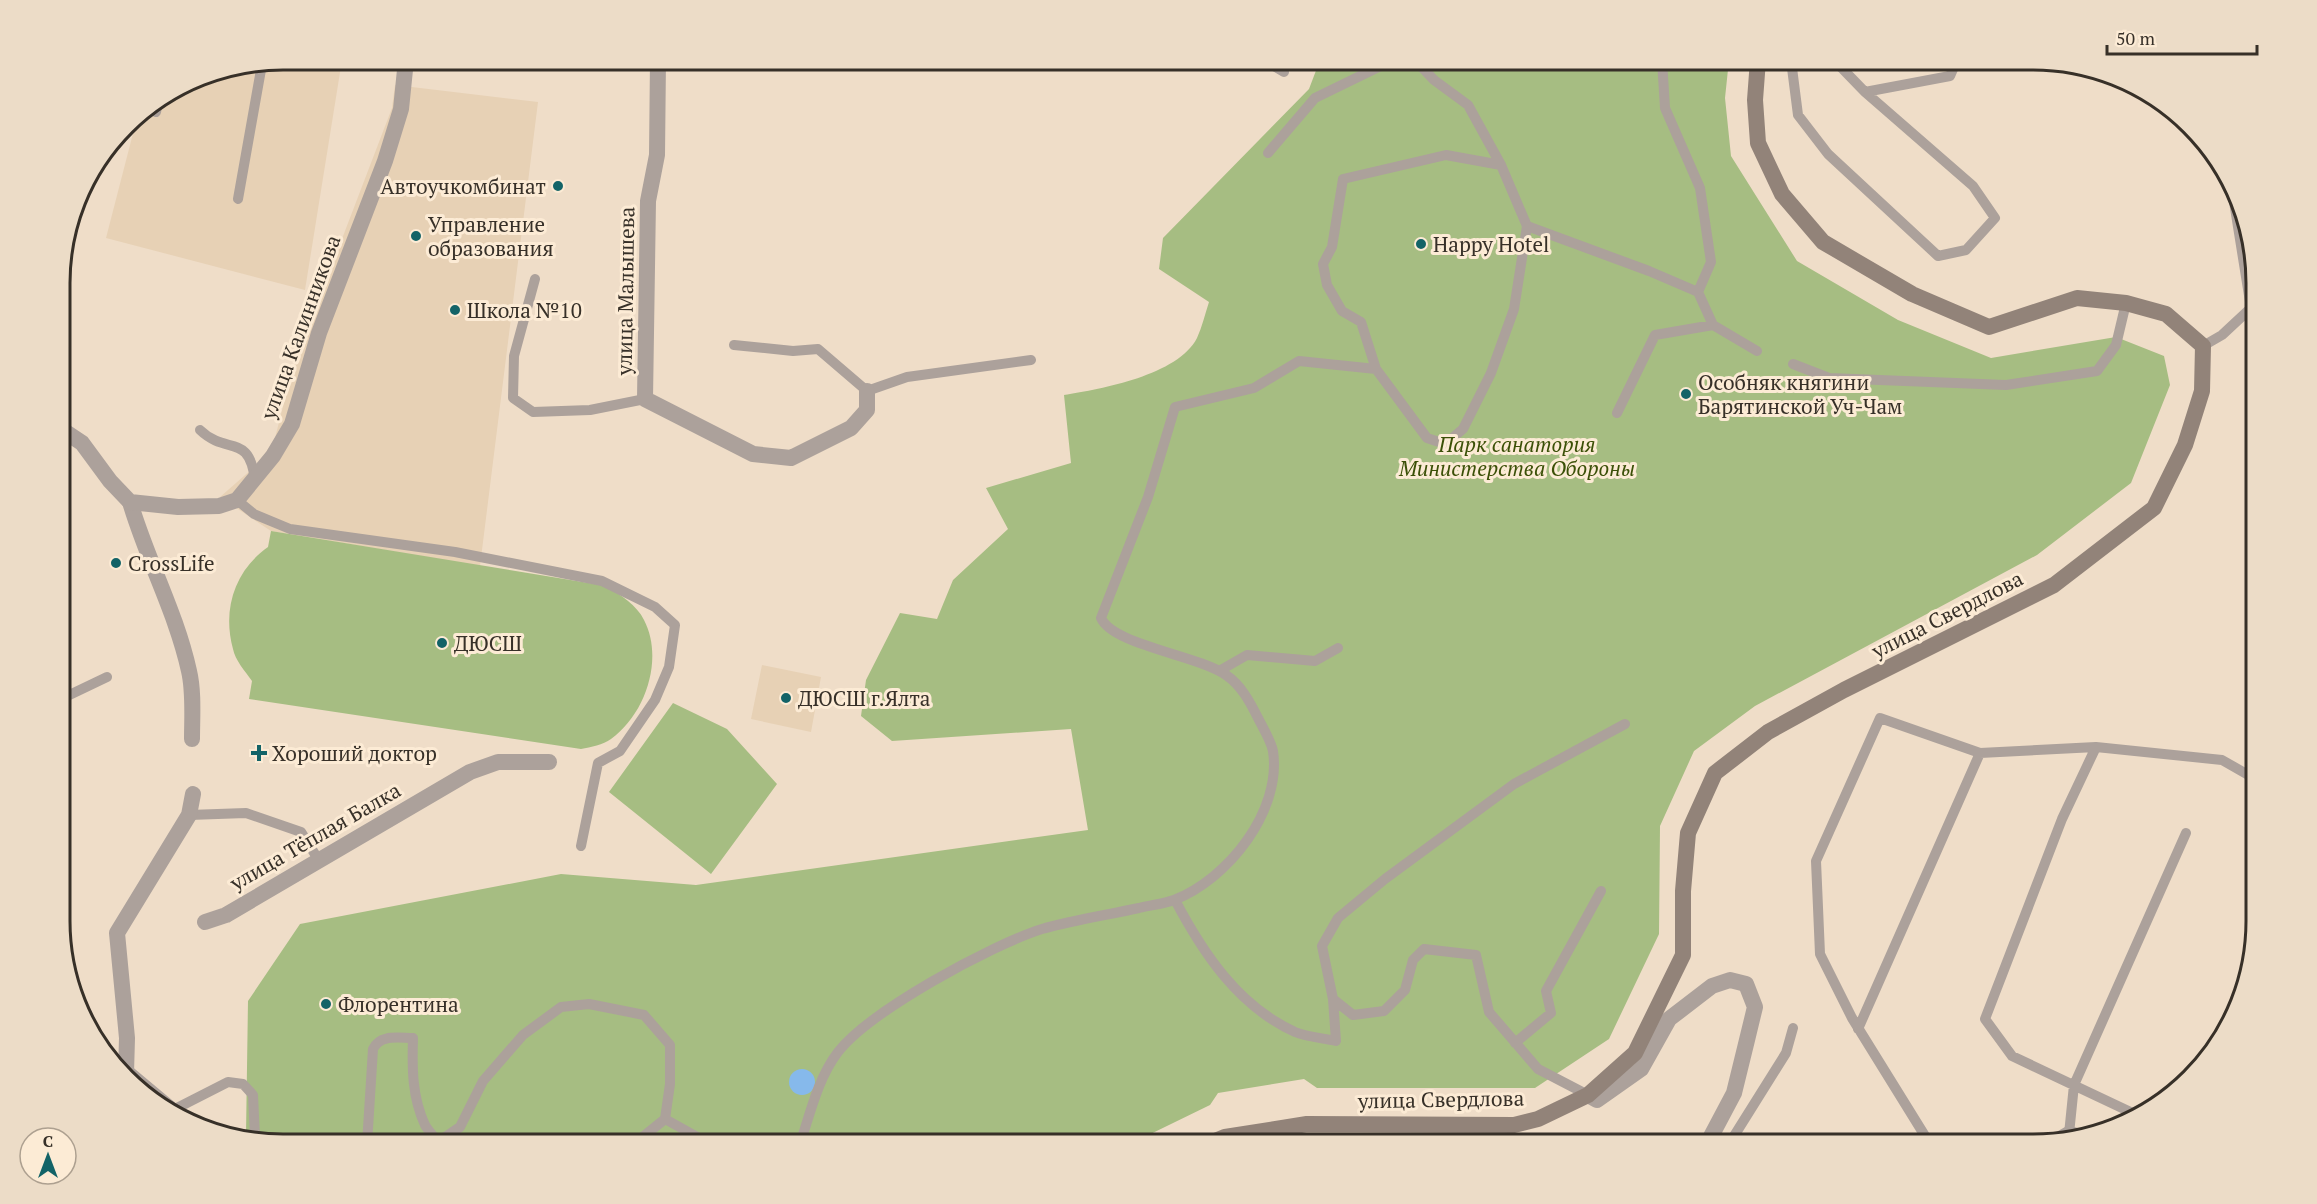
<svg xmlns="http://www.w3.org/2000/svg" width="2317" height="1204" font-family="'PT Serif',serif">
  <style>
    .built { fill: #e7d1b5 }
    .green { fill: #a6bd82 }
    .water { fill: #86b9eb }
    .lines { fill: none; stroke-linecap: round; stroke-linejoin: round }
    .service { stroke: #aca19b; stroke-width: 10 }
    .minor { stroke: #aca19b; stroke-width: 16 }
    .tertiary { stroke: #aca19b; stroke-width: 16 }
    .secondary { stroke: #928379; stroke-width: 16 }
    .poi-dot { fill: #136367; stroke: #fcebd5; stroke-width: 2 }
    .labels { text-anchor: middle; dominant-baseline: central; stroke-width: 6; stroke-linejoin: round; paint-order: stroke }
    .poi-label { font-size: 21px; fill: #373028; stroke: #fcebd5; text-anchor: start }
    .street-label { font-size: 21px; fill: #373028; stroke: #fcebd5 }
    .park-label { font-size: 21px; font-style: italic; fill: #3b5007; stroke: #fcebd5 }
    .rim { fill: none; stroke: #373028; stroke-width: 3 }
  </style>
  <rect width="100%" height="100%" fill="#efddc8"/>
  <path class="built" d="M283 60H342L305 290 106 238 138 114 198 77Z
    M395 85 538 102 480 566 271 531 220 497 259 463 275 438 293 367 392 108Z
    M762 665 821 677 811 732 751 719Z"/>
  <path class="green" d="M1320 60H1729L1725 98 1731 156 1797 261 1898 320 1991 358 2116 337 2164 356 2170 385 2131 483 2037 555 1755 706 1694 751 1660 826 1659 934 1609 1039 1535 1088H1317L1304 1079 1218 1093 1210 1105 1130 1144H283L246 1135 248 1001 300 924 561 874 696 885 1088 830 1071 729 892 741 861 716 866 680 900 613 937 619 953 580 1008 529 986 488 1071 463 1064 395C1102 389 1178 375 1197 338 1202 327 1205 314 1209 302L1159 269 1163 238 1309 89Z
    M271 531 607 586C620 595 637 605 644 620 664 658 646 714 611 739 603 745 591 747 581 749L249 699 252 681C245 671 235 660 233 649 222 609 235 570 268 547Z
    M673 703 727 729 777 784 711 874 609 792Z"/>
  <path class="water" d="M789 1082a13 13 0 1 1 26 0a13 13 0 1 1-26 0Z"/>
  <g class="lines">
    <path class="service" d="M1264 60 1284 72
      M1415 60 1434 80 1468 105 1501 165 1527 226 1649 271 1698 292 1713 325 1757 351
      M1662 60 1665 108 1700 188 1711 262 1698 292
      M1791 60 1798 115 1828 154 1938 256 1966 250 1995 218 1973 186 1865 92 1834 60
      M1865 92 1950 76 1957 60
      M156 112 158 102
      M1268 153 1315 98 1393 60
      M1501 165 1446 155 1343 179 1332 247 1323 264 1327 285 1342 311 1361 322 1376 369 1427 438 1445 444 1463 429 1491 373 1514 309 1527 226
      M238 199 262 64
      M535 279 514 356 513 398 533 412 590 410 645 399
      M734 345 793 351 818 349 867 391 907 377 1031 360
      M2203 346 2222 335 2251 308 2231 183
      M1793 364 1829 378 2006 385 2097 371 2116 345 2126 303
      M1617 413 1655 335 1713 325
      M200 430C227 456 249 432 255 480
      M237 500 254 514 290 529 455 552 602 581 655 607 675 625 669 667 655 700 620 751 598 763 581 846
      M1219 671 1247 655 1315 661 1338 648
      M61 699 107 677
      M2096 747 2062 819 1985 1019 2012 1056 2139 1116
      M189 815 246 813 301 832 318 859
      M1175 900C1203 953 1238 1006 1295 1032 1307 1037 1323 1038 1336 1041L1333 999
      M1858 1029 1980 753 2096 747 2222 760 2257 780
      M1515 1043 1551 1013 1546 991 1601 891
      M126 1068 175 1109V1113
      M1588 1095 1538 1069 1489 1012 1476 955 1424 949 1413 960 1405 990 1384 1011 1353 1015 1333 999 1322 946 1338 918 1385 879 1514 784 1625 724
      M175 1109 228 1082 243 1084 253 1095 255 1137
      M665 1119 710 1144
      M2069 1134 2074 1085 2186 833
      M438 1142 460 1127 483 1081 523 1035 561 1007 589 1004 644 1015 670 1045V1084L665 1119 634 1144
      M367 1144 373 1049C380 1034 398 1038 413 1038 412 1068 412 1097 425 1125 429 1132 435 1137 439 1144
      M800 1144C810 1114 818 1078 838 1052 870 1011 991 945 1042 929 1073 920 1107 915 1139 908 1150 905 1164 904 1174 900 1228 879 1282 811 1273 751 1271 741 1263 728 1258 718 1250 702 1241 685 1226 675 1197 655 1113 645 1101 618L1148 497 1175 407 1254 388 1299 361 1376 369
      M1729 1144 1786 1053 1793 1028
      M1930 1144 1852 1018 1820 954 1816 861 1880 718 1980 753"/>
    <path class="minor" d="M658 60 657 155 648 201 645 399 753 454 791 458 851 428 867 410V391
      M130 502C147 560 176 612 189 671 194 692 192 718 192 739
      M205 922 226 915 470 772 498 762H549
      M126 1073 127 1038 117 933 189 815 193 794
      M1588 1095 1597 1100 1641 1069 1669 1019 1712 986 1730 980 1746 984 1755 1007 1747 1040 1734 1093 1707 1144
      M2055 1142 2069 1134 2081 1137"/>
    <path class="tertiary" d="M61 433H67L82 443 110 481 130 502 178 507 219 506 237 500 273 456 292 424 319 333 385 161 401 109 406 60"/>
    <path class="secondary" d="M1208 1144 1225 1137 1307 1124 1514 1125 1538 1119 1588 1095 1635 1053 1683 955V891L1688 833 1715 773 1768 732 1844 690 2054 585 2154 508 2185 445 2202 391 2203 346 2166 314 2126 303 2077 298 1989 327 1912 294 1823 242 1782 194 1758 143 1755 100 1758 60"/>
  </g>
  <g class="poi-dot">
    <circle cx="558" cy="186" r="6"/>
    <circle cx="416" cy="236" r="6"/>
    <circle cx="1421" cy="244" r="6"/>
    <circle cx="455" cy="310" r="6"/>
    <circle cx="1686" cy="394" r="6"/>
    <circle cx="116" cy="563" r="6"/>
    <circle cx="442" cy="643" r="6"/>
    <circle cx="786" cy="698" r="6"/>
    <path d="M256 744h6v6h6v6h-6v6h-6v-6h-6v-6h6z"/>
    <circle cx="326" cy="1004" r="6"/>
  </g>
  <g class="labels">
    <g class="poi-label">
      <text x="546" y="186" text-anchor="end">Автоучкомбинат</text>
      <text x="428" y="224">Управление<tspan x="428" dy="24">образования</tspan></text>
      <text x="1433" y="244">Happy Hotel</text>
      <text x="467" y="310">Школа №10</text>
      <text x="1698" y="382">Особняк княгини<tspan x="1698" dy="24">Барятинской Уч-Чам</tspan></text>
      <text x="128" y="563">CrossLife</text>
      <text x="454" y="643">ДЮСШ</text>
      <text x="798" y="698">ДЮСШ г.Ялта</text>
      <text x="272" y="753">Хороший доктор</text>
      <text x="338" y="1004">Флорентина</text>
    </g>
    <g class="street-label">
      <text transform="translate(625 291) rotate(-89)">улица Малышева</text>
      <text transform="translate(300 327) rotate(-70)">улица Калинникова</text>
      <text transform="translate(1947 614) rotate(-27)">улица Свердлова</text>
      <text transform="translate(315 836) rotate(-30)">улица Тёплая Балка</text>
      <text transform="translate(1441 1099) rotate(-1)">улица Свердлова</text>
    </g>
    <g class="park-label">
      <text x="1517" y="444">Парк санатория<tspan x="1517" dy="24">Министерства Обороны</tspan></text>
    </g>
  </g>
  <path d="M0 0H2317V1204H0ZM283 70H2033A213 213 0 0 1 2246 283V921A213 213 0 0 1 2033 1134H283A213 213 0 0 1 70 921V283A213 213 0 0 1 283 70Z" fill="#ecdcc7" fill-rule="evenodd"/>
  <path class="rim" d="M283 70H2033A213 213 0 0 1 2246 283V921A213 213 0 0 1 2033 1134H283A213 213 0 0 1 70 921V283A213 213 0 0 1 283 70Z"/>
  <g transform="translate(48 1156)"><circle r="28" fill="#fcebd5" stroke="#ada090" stroke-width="1.5"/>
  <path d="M0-4.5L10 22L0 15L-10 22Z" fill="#136367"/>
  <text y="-9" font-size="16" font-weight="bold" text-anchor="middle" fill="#373028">С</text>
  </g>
  <path d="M2107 45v9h150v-9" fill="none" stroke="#373028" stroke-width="3"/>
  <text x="2116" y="45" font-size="18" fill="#373028" stroke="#fcebd5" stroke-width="4.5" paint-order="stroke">50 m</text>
</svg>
